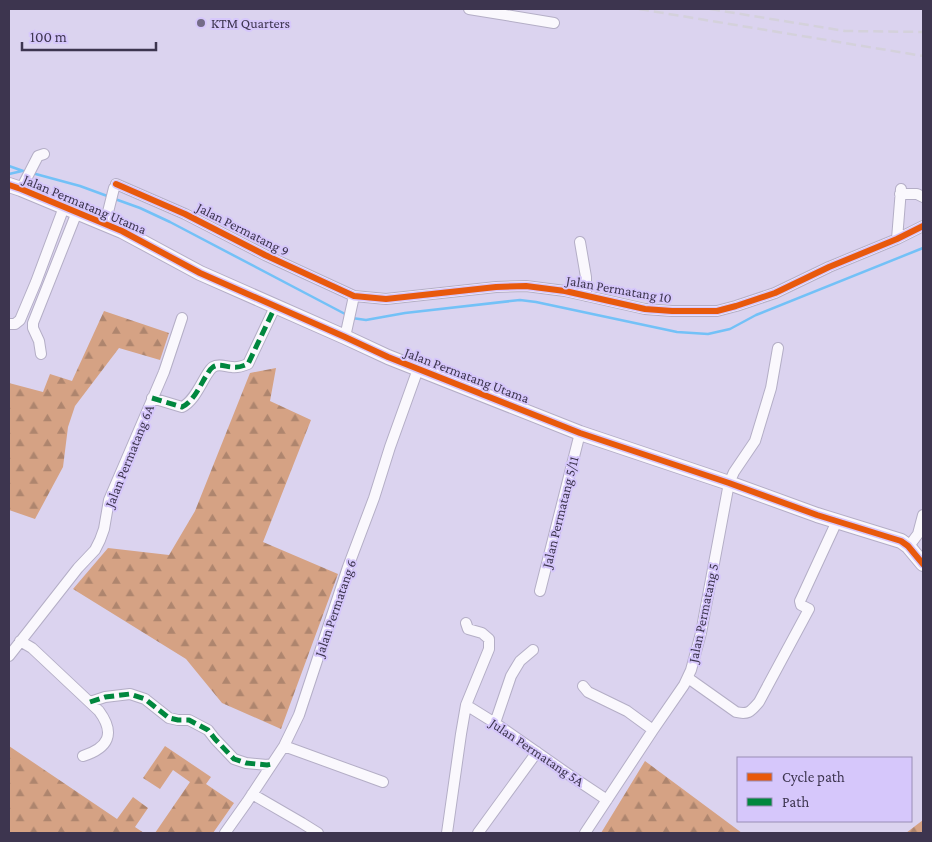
<svg xmlns="http://www.w3.org/2000/svg" width="932" height="842" font-family="'Crimson Pro',serif">
  <style>
    .forest { fill: url(#forest-firs) }
    .lines { fill: none; stroke-linecap: round; stroke-linejoin: round }
    .stream { stroke: #73c1f7; stroke-width: 2.5 }
    .street-casing { stroke: #b4aec6; stroke-width: 12 }
    .secondary-casing { stroke: #b4aec6; stroke-width: 16 }
    .street { stroke: #faf8fd; stroke-width: 10 }
    .secondary { stroke: #faf8fd; stroke-width: 14 }
    .rail { stroke: #d4d1db; stroke-width: 2.5; stroke-dasharray: 10 5; stroke-linecap: butt }
    .quiet { stroke: #00873e; stroke-width: 5; stroke-dasharray: 10 5; stroke-linecap: butt }
    .cycleway-casing { stroke: #d6c7fb; stroke-width: 9 }
    .cycleway { stroke: #e8590c; stroke-width: 6 }
    .poi-dot { fill: #746c87; stroke: #d6c7fb; stroke-width: 2 }
    .labels { text-anchor: middle; dominant-baseline: central; stroke-width: 4; stroke-linejoin: round; paint-order: stroke }
    .poi-label { font-size: 14px; fill: #3d354f; stroke: #d6c7fb; text-anchor: start }
    .street-label { font-size: 14px; fill: #3d354f; stroke: #d6c7fb }
  </style>
  <defs>
    <pattern id="forest-firs" width="22" height="20" patternUnits="userSpaceOnUse" patternTransform="scale(1.25)"><rect width="22" height="20" fill="#d5a284"/><path d="M5 1l3.5 6h-7zM16 11l3.5 6h-7z" fill="#ae856e"/></pattern>
  </defs>
  <rect width="100%" height="100%" fill="#dbd3ef"/>
  <path class="forest" d="M104 311 169 333 160 360 119 348 75 406 68 427 63 467 35 519 9 510V383L43 392 50 374 72 381Z
    M276 368 270 401 311 420 263 542 338 574 281 729 222 703 186 659 73 589 108 548 169 555 195 511 250 373Z
    M9 746 117 819 133 797 148 808 135 827 144 833H9Z
    M165 746 211 777 206 784 234 803 213 833H155L190 782 173 770 160 789 143 778Z
    M645 761 742 833H601Z
    M923 820V833H906Z"/>
  <g class="lines">
    <path class="stream" d="M9 166 26 172
      M32 173 80 186 110 197
      M9 174 22 171
      M115 199 140 208 170 222 347 315
      M352 318 366 320 405 313 520 300 536 302 677 332 708 334 730 329 756 315 923 248"/>
    <defs>
      <path id="street" d="M469 9 554 23
        M116 184 185 214 265 255 354 296 386 299 496 287 526 286 565 291 645 309 672 311H717L736 306 775 293 829 267 897 239 923 226
        M21 189 38 156 44 154
        M900 194H917L923 197
        M105 224 114 188
        M897 239 901 189
        M580 242 586 277V296
        M9 324H15L20 320 36 282 64 207
        M345 337 354 296
        M41 354 39 341 33 328V323L77 212
        M152 398 182 407C193 402 200 386 206 376 208 373 210 369 213 367 219 363 226 367 232 367 238 368 243 366 248 364L275 307
        M909 546 918 534 923 515
        M540 591 580 433
        M20 641 32 648 99 711C116 734 108 748 83 756
        M9 656 78 568 95 550 100 540 104 529 109 500 164 372 182 318
        M688 678 736 712C749 715 751 711 759 702L809 609 801 605 800 601 837 521
        M583 686 588 692 627 711 653 730
        M90 702 105 697 130 694 145 699 169 718 178 720H189L208 730 215 739 234 759 246 763 267 765 272 764
        M466 705 495 723 568 774 607 800
        M495 723 511 676 520 661 533 650
        M284 746 383 782
        M252 794 302 823 318 833
        M225 833 247 802 284 746 299 715 348 567 374 498 390 447 418 369
        M447 833 461 734 466 705 489 649V639L482 633 468 629 466 623
        M478 833 537 752
        M585 833 653 730 684 685 691 670 701 633 729 483 734 472 755 441 771 388 778 348"/>
      <path id="secondary" d="M9 185 21 189 122 231 200 273 345 337 388 357 580 433 729 483 817 515 901 541 908 546 923 564"/>
    </defs>
    <use href="#street" class="street-casing"/>
    <use href="#secondary" class="secondary-casing"/>
    <use href="#street" class="street"/>
    <use href="#secondary" class="secondary"/>
    <path class="rail" d="M639 9 923 56
      M710 9 845 31 923 32"/>
    <path class="quiet" d="M152 398 182 407C193 402 200 386 206 376 208 373 210 369 213 367 219 363 226 367 232 367 238 368 243 366 248 364L275 307
      M90 702 105 697 130 694 145 699 169 718 178 720H189L208 730 215 739 234 759 246 763 267 765 272 764"/>
    <defs>
      <path id="cycleway" d="M116 184 185 214 265 255 354 296 386 299 496 287 526 286 565 291 645 309 672 311H717L736 306 775 293 829 267 897 239 923 226
        M9 185 21 189 122 231 200 273 345 337 388 357 580 433 729 483 817 515 901 541 908 546 923 564"/>
    </defs>
    <use href="#cycleway" class="cycleway-casing"/>
    <use href="#cycleway" class="cycleway"/>
  </g>
  <circle class="poi-dot" cx="201" cy="23" r="5"/>
  <g class="labels">
    <g class="poi-label">
      <text x="211" y="23">KTM Quarters</text>
    </g>
    <g class="street-label">
      <text transform="translate(85 204) rotate(23)">Jalan Permatang Utama</text>
      <text transform="translate(243 229) rotate(27)">Jalan Permatang 9</text>
      <text transform="translate(619 289) rotate(10)">Jalan Permatang 10</text>
      <text transform="translate(467 375) rotate(21)">Jalan Permatang Utama</text>
      <text transform="translate(129 456) rotate(-68)">Jalan Permatang 6A</text>
      <text transform="translate(560 512) rotate(-76)">Jalan Permatang 5/11</text>
      <text transform="translate(335 608) rotate(-71)">Jalan Permatang 6</text>
      <text transform="translate(703 613) rotate(-78)">Jalan Permatang 5</text>
      <text transform="translate(537 752) rotate(34)">Julan Permatang 5A</text>
    </g>
  </g>
  <rect width="932" height="842" fill="none" stroke="#3d354f" stroke-width="20"/>
  <rect x="737" y="757" width="175" height="65" fill="#d6c7fb" stroke="#998db6"/>
  <rect x="747" y="773" width="25" height="8" fill="#e8590c" stroke="#998db6"/>
  <text x="782" y="782" font-size="15" fill="#3d354f">Cycle path</text>
  <rect x="747" y="798" width="25" height="8" fill="#00873e" stroke="#998db6"/>
  <text x="782" y="807" font-size="15" fill="#3d354f">Path</text>
  <path d="M22 42v8h134v-8" fill="none" stroke="#3d354f" stroke-width="2.5"/>
  <text x="30" y="42" font-size="15" fill="#3d354f" stroke="#d6c7fb" stroke-width="4" paint-order="stroke">100 m</text>
</svg>
